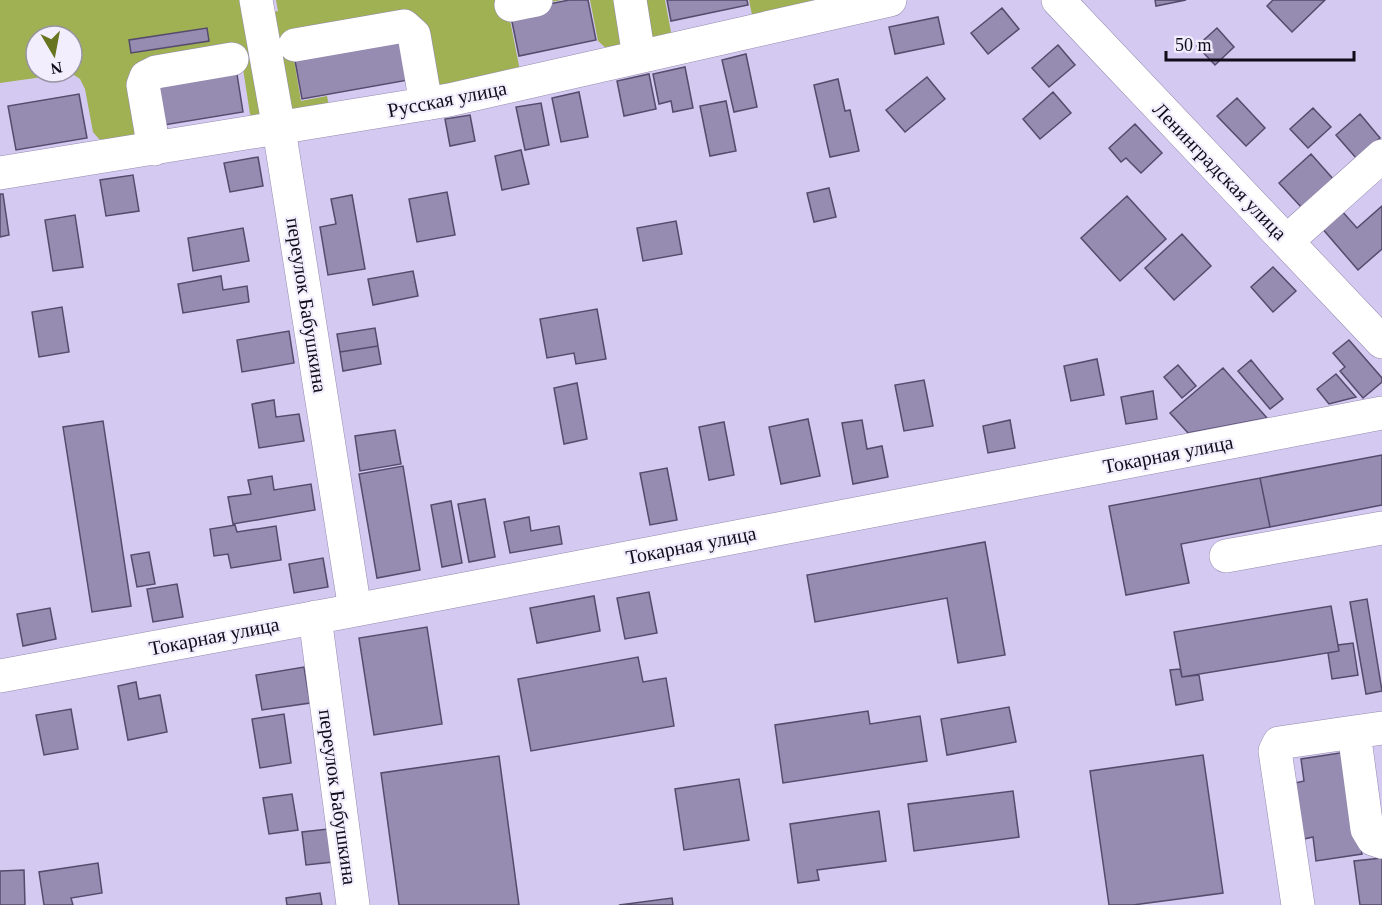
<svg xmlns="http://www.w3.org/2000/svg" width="1382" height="905" font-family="'Times New Roman',serif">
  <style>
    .green { fill: #9fb153; fill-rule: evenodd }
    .building { fill: #968bb0; stroke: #554b6c; stroke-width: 1.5 }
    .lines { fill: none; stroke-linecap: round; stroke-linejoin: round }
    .minor-casing { stroke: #958aaf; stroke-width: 34 }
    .minor { stroke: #fff; stroke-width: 33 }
    .labels { text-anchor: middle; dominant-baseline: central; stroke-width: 4.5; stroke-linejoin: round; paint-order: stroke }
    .street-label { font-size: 20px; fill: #100c19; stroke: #f2eefe }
  </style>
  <rect width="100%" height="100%" fill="#d4c9f0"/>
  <path class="green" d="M0 0H247L264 112 254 119 250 114 242 62 138 135 107 142 99 139 93 132 85 89 80 79 71 73 0 83ZM36 36H72V72H36Z
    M276 0H562L508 10 521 76 419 100 407 34 293 54 301 101 327 96 330 111 290 123 264 15 278 11Z
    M590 0H665L673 43 618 59 598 41Z
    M749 0H820L754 25Z"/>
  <path class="building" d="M569 0H588L596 40 519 56 510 12Z
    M667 0H747L748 5 671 21Z
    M1155 0H1186L1156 6Z
    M1273 0H1325L1292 32 1267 6Z
    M1002 8 1019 29 988 54 971 33Z
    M938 17 944 44 895 54 889 27Z
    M207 28 209 41 131 53 129 40Z
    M1217 28 1234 47 1215 65 1197 46Z
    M406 35 414 79 302 99 294 55Z
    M1058 45 1075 65 1049 87 1032 68Z
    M746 54 757 107 734 112 722 60Z
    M685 67 693 108 673 112 671 101 659 104 653 74Z
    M236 68 243 112 164 125 157 80Z
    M649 74 656 109 624 116 617 81Z
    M927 77 945 99 905 132 886 110Z
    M838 79 845 111 850 110 859 151 830 157 814 85Z
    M579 92 588 137 561 142 552 98Z
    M1053 92 1071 113 1040 139 1023 119Z
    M79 94 87 138 16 150 8 106Z
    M1237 98 1265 128 1246 146 1217 116Z
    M726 101 736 151 710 156 700 106Z
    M541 103 549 145 525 150 516 107Z
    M1313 108 1331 127 1308 148 1290 129Z
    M1360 114 1380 138 1356 158 1336 135Z
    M470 115 475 141 450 146 445 119Z
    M1135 124 1162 153 1141 173 1126 158 1121 162 1109 148Z
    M521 150 529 184 502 190 495 156Z
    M1311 154 1334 180 1302 208 1279 183Z
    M258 157 263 186 230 192 224 163Z
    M133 175 139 211 106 216 100 180Z
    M829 188 836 217 814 222 807 193Z
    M447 192 455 235 417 242 409 199Z
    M0 194H3L9 235 0 237Z
    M352 195 365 269 328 275 320 227 336 224 331 199Z
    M1127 196 1166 239 1120 281 1081 238Z
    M1382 206V249L1358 270 1321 227 1341 210 1357 228Z
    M75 215 83 267 53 271 45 220Z
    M676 221 682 254 643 261 637 228Z
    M243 228 249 261 193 271 188 238Z
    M1182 234 1211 266 1174 300 1145 268Z
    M1273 267 1296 291 1273 312 1251 287Z
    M413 271 418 296 373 305 368 279Z
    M221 276 223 290 247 286 249 302 183 313 178 284Z
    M62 307 69 352 39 357 32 312Z
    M597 309 606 359 576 364 574 353 547 358 540 319Z
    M375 328 378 346 340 352 337 334Z
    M289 331 294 363 242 372 237 340Z
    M1349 340 1382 378V382L1363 398 1340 371 1345 367 1333 353Z
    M378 346 381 364 343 371 340 352Z
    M1097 359 1104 395 1071 401 1064 366Z
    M1251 360 1283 399 1270 409 1238 371Z
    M1178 365 1196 386 1182 398 1164 377Z
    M1223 368 1267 418 1188 433 1170 413Z
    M1336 374 1356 397 1329 404 1317 389Z
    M924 380 933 426 904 431 895 385Z
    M577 383 587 439 564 444 554 388Z
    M1153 391 1157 419 1126 424 1121 397Z
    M274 400 276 417 299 414 304 441 259 448 252 404Z
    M808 419 820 476 781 484 769 427Z
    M862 420 867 449 882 446 888 477 853 484 842 423Z
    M1010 420 1015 448 988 453 983 426Z
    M103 421 131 606 92 612 63 427Z
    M724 422 734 475 709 480 699 427Z
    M395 430 401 464 360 471 355 436Z
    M1382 455V505L1270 527 1260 478Z
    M403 466 420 570 377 578 359 474Z
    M667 468 677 520 650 525 640 473Z
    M272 476 274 490 311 484 315 510 233 524 228 497 251 494 248 480Z
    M1260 478 1270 527 1181 544 1189 583 1126 595 1109 506Z
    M485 499 495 557 469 562 458 504Z
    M451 501 462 563 442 567 431 505Z
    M529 517 531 531 559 526 562 544 510 553 504 522Z
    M235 525 237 532 276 526 281 560 231 568 228 554 214 556 210 529Z
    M985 542 1005 655 958 663 947 598 815 622 807 575Z
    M149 552 155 584 137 587 131 555Z
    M323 558 328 587 294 593 289 564Z
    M177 584 183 617 153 622 147 589Z
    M649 592 657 633 625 639 617 598Z
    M594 596 600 631 537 643 530 608Z
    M1367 599 1382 691 1366 694 1350 602Z
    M1331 606 1339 651 1182 677 1174 632Z
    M50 608 56 639 23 646 17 614Z
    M427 627 442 724 374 735 359 638Z
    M1353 643 1358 675 1332 679 1328 653 1339 651 1338 645Z
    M638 657 643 682 666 678 674 726 531 751 518 679Z
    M304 667 310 703 262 710 256 675Z
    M1180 669 1182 677 1199 675 1203 700 1176 705 1170 670Z
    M136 682 139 699 160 695 167 732 128 740 118 686Z
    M1009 707 1016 742 947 755 941 719Z
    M71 709 78 749 44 755 36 715Z
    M868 711 870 724 920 716 927 761 783 783 775 725Z
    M284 714 291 763 260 768 252 719Z
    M1346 752 1362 854 1316 861 1313 837 1304 839 1295 783 1304 781 1301 759Z
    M1203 755 1223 893 1133 905H1109L1090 771Z
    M499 756 519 905H399L381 773Z
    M739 779 749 840 684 850 675 789Z
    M1013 791 1019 837 914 851 908 804Z
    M292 794 298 830 269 834 263 798Z
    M879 811 886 861 817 870 819 880 798 883 790 824Z
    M328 829 333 862 306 865 302 832Z
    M1382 858V905H1360L1354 861Z
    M98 863 102 893 71 898 73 905H44L39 872Z
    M24 870 25 905H0V871Z
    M320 893 322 905H287L286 898Z
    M672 898 673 905H619Z"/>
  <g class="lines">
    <defs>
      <path id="minor" d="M256 0 279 129 355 610
        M630 0 639 57
        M1058 0 1382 342
        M511 5 536 0
        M295 45 404 26 414 35 426 104
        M154 149 143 85 146 77 156 72 232 59
        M0 173 449 100 890 0
        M1287 241 1382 156
        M1226 556 1382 528
        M315 617 353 905
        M0 676 345 612 1382 413
        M1354 732 1382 728
        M1298 905 1275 751 1279 743 1354 732 1367 829 1373 839 1382 842"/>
    </defs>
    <use href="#minor" class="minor-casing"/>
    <use href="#minor" class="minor"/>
  </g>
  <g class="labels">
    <g class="street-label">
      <text transform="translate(447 99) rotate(-11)">Русская улица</text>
      <text transform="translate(1220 171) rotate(46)">Ленинградская улица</text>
      <text transform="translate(307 305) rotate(81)">переулок Бабушкина</text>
      <text transform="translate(1168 454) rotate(-11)">Токарная улица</text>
      <text transform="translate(691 545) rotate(-11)">Токарная улица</text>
      <text transform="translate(214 636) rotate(-11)">Токарная улица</text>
      <text transform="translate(338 797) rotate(82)">переулок Бабушкина</text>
    </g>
  </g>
  <g transform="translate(54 54) rotate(170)"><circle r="28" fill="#f2eefe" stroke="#9894a2" stroke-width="1.5"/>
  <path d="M0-4.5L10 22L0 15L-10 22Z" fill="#677521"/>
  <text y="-9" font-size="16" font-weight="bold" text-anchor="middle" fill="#100c19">N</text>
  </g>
  <path d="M1166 51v9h188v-9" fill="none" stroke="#100c19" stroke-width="3"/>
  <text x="1175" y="51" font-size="18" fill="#100c19" stroke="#f2eefe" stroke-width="4.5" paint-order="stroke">50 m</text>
</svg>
